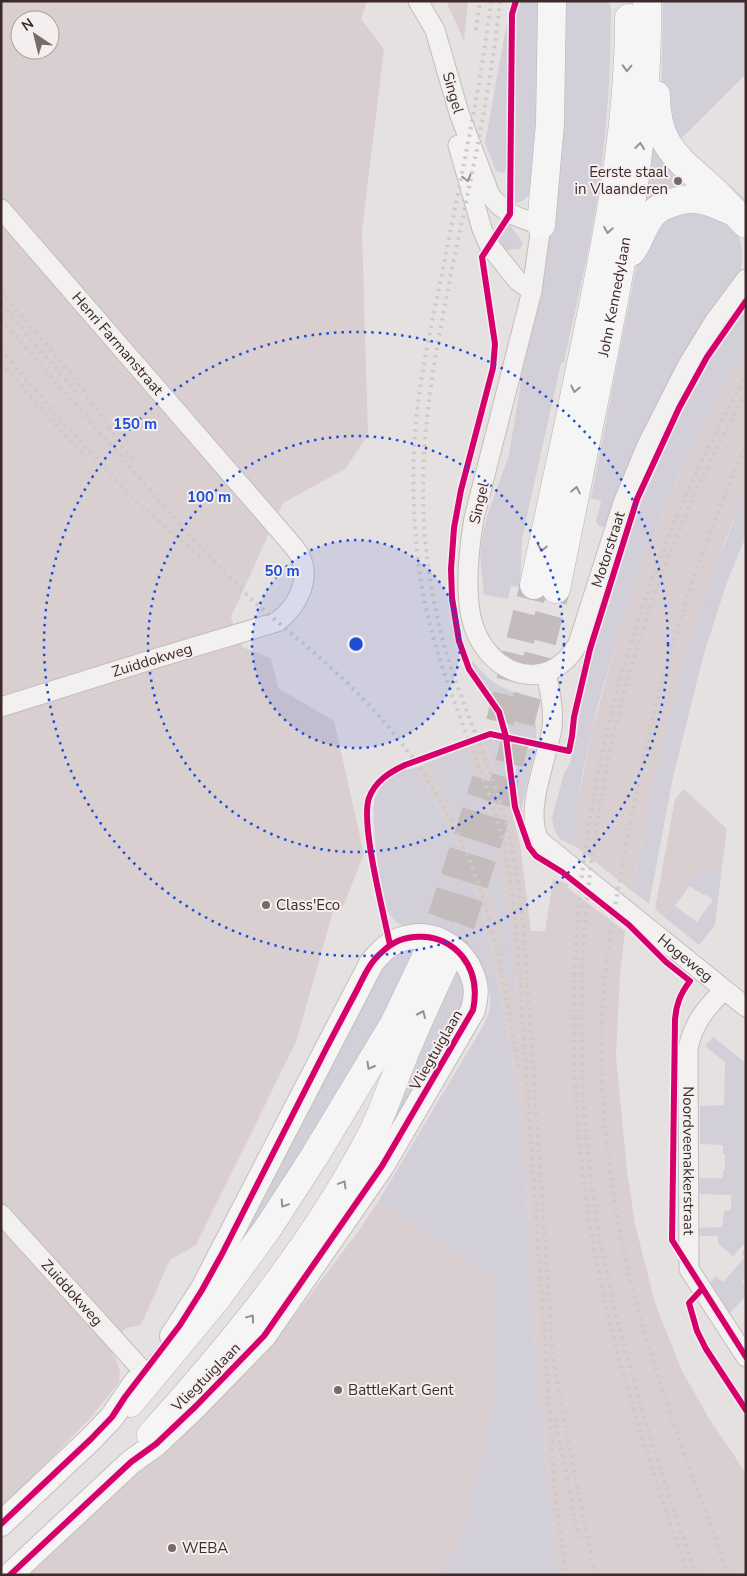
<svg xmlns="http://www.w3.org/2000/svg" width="747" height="1576" font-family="'Nunito Sans',sans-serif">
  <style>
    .built { fill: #d9cfd0; fill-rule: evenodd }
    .green { fill: #d2cfd8; fill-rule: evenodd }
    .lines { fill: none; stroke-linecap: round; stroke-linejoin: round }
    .highway-tunnel { stroke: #c4bcbc; stroke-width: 28; stroke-dasharray: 28 14; stroke-linecap: butt }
    .minor-casing { stroke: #c2bdbe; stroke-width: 21 }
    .major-casing { stroke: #c3bdbe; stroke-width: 26 }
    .highway-casing { stroke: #bab3b4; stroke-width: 29 }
    .minor { stroke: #f3f0f0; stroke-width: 19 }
    .major { stroke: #f6f5f5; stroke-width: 24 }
    .highway { stroke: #f6f5f5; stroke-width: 28 }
    .rail { stroke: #cdcaca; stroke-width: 4; stroke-dasharray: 2.5 5; stroke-linecap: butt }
    .cycleway-casing { stroke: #f5eeef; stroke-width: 9 }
    .cycleway { stroke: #d6006c; stroke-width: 6 }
    .oneway { stroke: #9a8f90 }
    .oneway2 { stroke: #988c8d }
    .ring { fill: none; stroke: #1d4ed8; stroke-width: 2.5; stroke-dasharray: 2.5 5 }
    .poi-dot { fill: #79696a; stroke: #f5eeef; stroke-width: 2 }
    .labels { text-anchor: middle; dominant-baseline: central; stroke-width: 4; stroke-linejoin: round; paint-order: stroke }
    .street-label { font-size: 15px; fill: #3e292a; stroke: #f5eeef }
    .poi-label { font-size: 15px; fill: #3e292a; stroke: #f5eeef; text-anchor: start }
    .centre { fill: #1d4ed8; stroke: #f5eeef; stroke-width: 2.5 }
    .ring-label { font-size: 15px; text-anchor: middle; font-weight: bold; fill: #1d4ed8; stroke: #f5eeef; stroke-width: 4; stroke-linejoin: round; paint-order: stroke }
  </style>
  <rect width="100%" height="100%" fill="#e6e1e1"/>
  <path class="built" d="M1 1H367L361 19 384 49 362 231 368 435 345 469 283 503 231 617 242 647 271 658 278 688 334 721 364 854 343 907 336 901 296 1042 196 1245 170 1260 141 1325 126 1328 108 1346 116 1359 120 1372 119 1382 92 1416 24 1486 1 1507ZM20 20H50V50H20Z
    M446 1H468L464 41Z
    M746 350V493L726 538 682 671 659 757 632 891 575 846 577 834 576 817 579 796 592 731 618 635 650 543 689 454 722 390Z
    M484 740 506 797 509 801 520 844 531 931H545L553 879 568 884V888L625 931 620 975 616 1056 627 1171 635 1224 655 1303 682 1371 710 1420 746 1473V1575H560L555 1550 541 1417 533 1322 522 1127 510 1045 486 922 471 875 458 846 433 797 415 768Z
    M684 789 727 829 721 874H715L709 866 705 865 693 877 663 916 655 909 675 799Z
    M378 1202 494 1277V1405L463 1534 438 1575H25L222 1394 282 1332 357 1233Z"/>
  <path class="green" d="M520 1H544L532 191C527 197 524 202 515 203V13Z
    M566 1H609L611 9C611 69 607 128 599 187 591 246 576 304 564 362L561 363 522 538 520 587 511 586 508 599 484 595 480 555 483 533 487 516 509 455 555 172 563 9Z
    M663 1H746V74L680 140 746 200V213L685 158 661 109Z
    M507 22 508 164V169L503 173 496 171 485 143Z
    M652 136 701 190 642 210Z
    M691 204C727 223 747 223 741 270L667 387 649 420 613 505 609 522 603 527 599 526 596 522 601 501 591 498 638 258 654 221Z
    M509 224 523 243 520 249 504 250 495 242Z
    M746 307V350L722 390 679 476 650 543 618 635 597 708 582 776 576 817 577 834 575 846 561 840 554 829 552 818 564 773 570 764 577 733V719L593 650 642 499 659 455 681 410 709 361Z
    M746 493V536L727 582 703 657 673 777 649 904 632 891C642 847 649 802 659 757 680 667 709 577 746 493Z
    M473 661C487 679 495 684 515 693L517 691C533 705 538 720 536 741L511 734 502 710 473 669 471 663Z
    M491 738 497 739 502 742 511 803 506 797 484 740Z
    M514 745 535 750 522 805V817L518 800Z
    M466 747 483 805 482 814 492 846 498 849V865L505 906 509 907 516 1000 512 1001 505 965 502 963 496 939 502 936 493 899 474 856 443 793 431 776 439 770 429 768 426 764Z
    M415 768 433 797 458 846 471 875 486 922 510 1045 522 1127 533 1322 541 1417 555 1550 560 1575H438L463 1534 494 1405V1277L378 1202 482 1028C485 1022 489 1014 490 1007 494 974 466 933 434 926 422 923 404 931 394 920 391 917 388 911 386 907 380 893 369 807 376 795 380 787 392 774 400 771 405 769 411 769 415 768Z
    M705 865 709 866 716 874H721L715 925 699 945 663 916 693 877ZM689 886 704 895 705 894 713 900 697 922 675 906Z
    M410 941 451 954 470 1000 352 1200 423 1044 351 1078 314 1138 210 1288 369 978Z
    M713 1037 746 1063V1247L743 1245 733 1256 718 1244V1236H699V1228L722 1227 724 1211 731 1210V1195L699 1194V1178H723V1170L725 1169V1154H723V1145L700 1144V1106L724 1105 725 1062 705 1046Z
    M746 1248V1278L742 1282 746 1285V1296L729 1314 709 1284 716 1276 723 1282 744 1258 742 1252Z"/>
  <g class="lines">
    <path class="highway-tunnel" d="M500 722 534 585
      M426 957 444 910 486 780
      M445 963 461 923 490 835 556 589"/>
    <defs>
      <g id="minor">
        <path id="s1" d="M418 1 435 30 459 113 490 195C504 214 519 218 541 225L532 291 474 518C469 548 465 587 471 617 483 672 545 700 578 644L623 503 647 445 686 368 714 322 746 279"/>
        <path d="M458 145 482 229 489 245 517 280 532 291"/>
        <path id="s2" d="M1 209 288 540C292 545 297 550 300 556 312 580 296 608 277 622L157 658 1 707"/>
        <path id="s3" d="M546 673C550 691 554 710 552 728 547 760 523 812 540 841L746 1007"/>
        <path id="s4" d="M724 990C706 1008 693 1023 688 1049L689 1269 746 1357"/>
        <path id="s5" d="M1 1214 144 1372"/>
      </g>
      <path id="major" d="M1 1524 91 1439 112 1417 136 1382
        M10 1575 131 1462 156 1444 196 1406 264 1336 382 1166 473 1010C475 1002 477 993 475 984 467 951 436 928 402 939 389 943 381 952 372 962L202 1290 172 1336"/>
      <g id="highway">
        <path d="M656 95C656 149 681 160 716 193 726 203 736 214 746 224"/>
        <path d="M541 225 550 123 552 1"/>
        <path d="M631 252C640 241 642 226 652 215 656 210 663 206 669 204 692 195 707 199 729 210"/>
        <path d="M534 585C552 503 569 422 586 340 608 234 629 127 629 18"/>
        <path id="s6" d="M556 589C572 510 588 431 604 352 627 235 649 121 647 1"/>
        <path d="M130 1403 217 1298 268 1228 314 1157 394 1024 426 957"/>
        <path d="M151 1435C234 1343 315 1244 372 1134 384 1110 392 1084 402 1060 415 1027 430 995 445 963"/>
      </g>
    </defs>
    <use href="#minor" class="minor-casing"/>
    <use href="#major" class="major-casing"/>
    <use href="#highway" class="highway-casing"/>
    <use href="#minor" class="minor"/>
    <use href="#major" class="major"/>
    <use href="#highway" class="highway"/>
    <path class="rail" d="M491 1C481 85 463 167 447 249 435 310 420 370 415 432 412 475 413 517 418 560 427 645 463 721 491 800 505 841 512 883 516 926L555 1492 566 1575
      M500 1C491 88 472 174 454 259 435 355 417 440 425 539 429 578 436 619 448 658 463 706 484 751 499 799 515 848 521 897 525 947L553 1357 563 1414 595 1575
      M476 30 480 1
      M1 292 70 372 134 463
      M1 305 80 396
      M1 319C46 371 92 423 137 475 172 515 206 556 245 593 272 619 302 641 330 667 377 709 417 757 447 813 492 895 503 979 519 1069
      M1 350C48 404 94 460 145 509 164 526 184 543 203 559
      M1 362 57 427 86 457
      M555 1418 580 1543
      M688 1575C649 1462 611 1350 591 1232 541 938 599 634 746 376
      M696 1575C658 1462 619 1349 599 1232 550 946 604 645 746 393
      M728 1575C687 1459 640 1343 618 1222 605 1149 598 1074 603 1000 607 940 620 880 631 820 655 691 692 565 746 445"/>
    <defs>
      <path id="cycleway" d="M516 1 512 14 510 214 482 257 495 344 493 368 461 490 454 528 451 569 452 598 459 641 469 669 499 712 506 737 515 807 529 847 536 856 562 872 629 925 666 962 690 981C680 994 676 1005 675 1020L672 1240 746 1357
        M390 945C384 914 360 823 369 798 375 781 390 772 405 765L490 734 569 751 572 736 574 717 590 649 637 499 679 408 707 357 746 301
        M702 1289 689 1303 697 1331 706 1349 746 1410
        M1 1524 91 1439 112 1417 125 1397 180 1325 202 1290 222 1254C257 1185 292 1116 327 1047 337 1028 347 1009 357 990 364 976 370 962 382 952 404 930 442 932 462 956 475 972 477 991 473 1010L382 1166 264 1336 196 1406 156 1444 131 1462 10 1575"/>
    </defs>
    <use href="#cycleway" class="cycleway-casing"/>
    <use href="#cycleway" class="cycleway"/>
  </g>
  <defs><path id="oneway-chevron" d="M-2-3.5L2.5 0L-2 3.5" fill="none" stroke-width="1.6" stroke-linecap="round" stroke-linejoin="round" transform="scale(1.25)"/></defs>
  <g class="oneway">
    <use href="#oneway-chevron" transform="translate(627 68) rotate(92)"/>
    <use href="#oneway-chevron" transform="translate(640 146) rotate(-83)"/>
    <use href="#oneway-chevron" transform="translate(608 230) rotate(99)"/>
    <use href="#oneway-chevron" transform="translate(575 389) rotate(102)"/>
    <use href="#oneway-chevron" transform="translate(576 490) rotate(-79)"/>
    <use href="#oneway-chevron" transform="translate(542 548) rotate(102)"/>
    <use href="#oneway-chevron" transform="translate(422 1014) rotate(-66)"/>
    <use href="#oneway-chevron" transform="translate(370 1066) rotate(120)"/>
    <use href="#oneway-chevron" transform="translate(343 1184) rotate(-59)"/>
    <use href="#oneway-chevron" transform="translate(284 1204) rotate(123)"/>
    <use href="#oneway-chevron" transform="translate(251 1318) rotate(-53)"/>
  </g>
  <use class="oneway2" href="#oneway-chevron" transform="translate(467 178) rotate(74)"/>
  <circle cx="356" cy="644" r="104" fill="#1d4ed8" fill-opacity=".12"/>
  <g class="ring">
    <circle cx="356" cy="644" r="104"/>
    <circle cx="356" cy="644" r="208"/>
    <circle cx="356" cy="644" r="312"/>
  </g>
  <g class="poi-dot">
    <circle cx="678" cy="181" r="5"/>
    <circle cx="266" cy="905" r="5"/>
    <circle cx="338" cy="1390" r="5"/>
    <circle cx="172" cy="1548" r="5"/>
  </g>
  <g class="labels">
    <g class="street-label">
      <text stroke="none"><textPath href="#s1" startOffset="99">Singel</textPath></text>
      <text stroke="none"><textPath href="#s6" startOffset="298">John Kennedylaan</textPath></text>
      <text stroke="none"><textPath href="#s2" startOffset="178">Henri Farmanstraat</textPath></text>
      <text transform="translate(479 503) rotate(-77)">Singel</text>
      <text stroke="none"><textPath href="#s1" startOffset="916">Motorstraat</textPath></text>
      <text transform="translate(152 660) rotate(-17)">Zuiddokweg</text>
      <text stroke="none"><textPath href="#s3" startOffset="358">Hogeweg</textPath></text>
      <text transform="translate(436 1050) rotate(-60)">Vliegtuiglaan</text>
      <text stroke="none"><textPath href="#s4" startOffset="182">Noordveenakkerstraat</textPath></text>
      <text stroke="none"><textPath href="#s5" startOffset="106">Zuiddokweg</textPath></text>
      <text transform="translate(206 1377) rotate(-45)">Vliegtuiglaan</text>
    </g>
    <g class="poi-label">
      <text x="668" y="172" text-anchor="end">Eerste staal<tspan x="668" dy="17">in Vlaanderen</tspan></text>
      <text x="276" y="905">Class'Eco</text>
      <text x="348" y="1390">BattleKart Gent</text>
      <text x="182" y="1548">WEBA</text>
    </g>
  </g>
  <circle cx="356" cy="644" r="8" class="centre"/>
  <g class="ring-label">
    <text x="135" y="429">150 m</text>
    <text x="209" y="502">100 m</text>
    <text x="282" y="576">50 m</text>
  </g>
  <rect width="747" height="1576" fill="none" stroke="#3e292a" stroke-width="5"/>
  <g transform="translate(35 35) rotate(325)"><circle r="24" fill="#f5eeef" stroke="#ac9fa0"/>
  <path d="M0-4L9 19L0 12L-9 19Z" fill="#79696a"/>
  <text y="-8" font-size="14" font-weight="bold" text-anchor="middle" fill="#3e292a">N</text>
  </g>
</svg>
